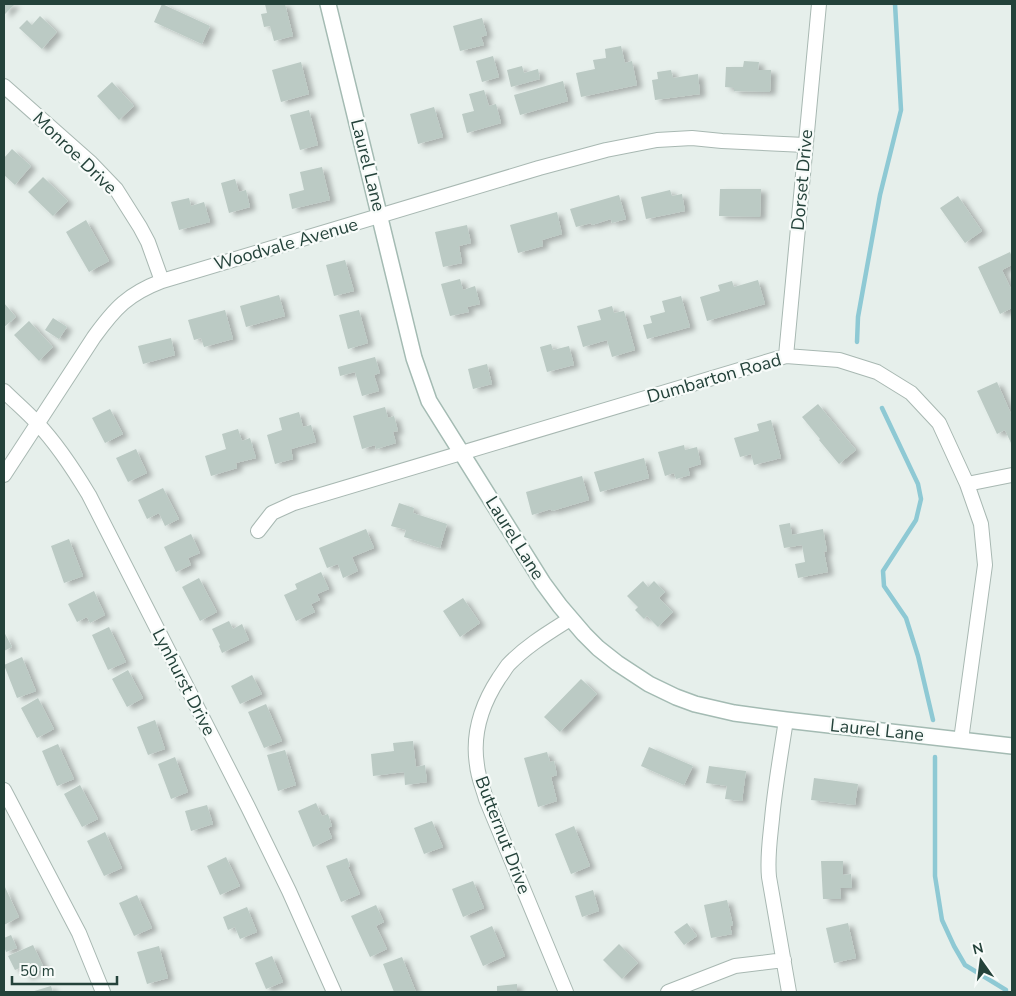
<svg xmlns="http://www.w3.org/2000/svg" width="1016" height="996" font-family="'Nunito Sans',sans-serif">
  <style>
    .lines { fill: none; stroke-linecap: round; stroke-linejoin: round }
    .stream { stroke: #8ec9d4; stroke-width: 4.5 }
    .building { fill: #bbcac4; filter: url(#shadow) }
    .street-casing { stroke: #a8b8b2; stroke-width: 16 }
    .secondary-casing { stroke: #a4bbb3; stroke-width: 18 }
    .street { stroke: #fff; stroke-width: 14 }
    .secondary { stroke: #fff; stroke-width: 15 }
    .labels { text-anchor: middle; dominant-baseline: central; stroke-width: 4.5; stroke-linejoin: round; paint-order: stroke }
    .street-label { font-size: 18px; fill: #24423a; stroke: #f7fbf9 }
  </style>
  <defs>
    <filter id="shadow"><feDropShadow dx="5.5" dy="3" stdDeviation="2.5" flood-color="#0004"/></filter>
  </defs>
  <rect width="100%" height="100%" fill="#e6efeb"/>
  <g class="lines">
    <path class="stream" d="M857 342 858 317 880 195 901 110 895 4
      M882 408 918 484 921 499 916 520 883 571 884 586 906 618 918 656 933 720
      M935 757V876L942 920 954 946 965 965 1006 990V992"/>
  </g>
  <path class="building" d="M4 4H15L4 15Z
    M162 4 210 26 202 44 154 22Z
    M265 4H285L293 36 274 41 270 26 264 27 261 14 267 13Z
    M40 16 57 32 42 49 19 28 27 20 32 25Z
    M482 18 487 35 481 37 484 45 460 51 453 26Z
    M621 46 625 63 632 61 637 85 581 97 576 73 595 69 593 60 606 58 605 49Z
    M493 56 499 77 482 82 476 61Z
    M744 61 759 62 758 70H771L770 92 734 91V88L725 87 726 67H743Z
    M301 62 309 94 281 102 272 70Z
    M522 66 524 73 538 69 540 79 511 87 507 70Z
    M671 70 673 78 698 74 700 94 655 100 652 80 658 79 657 72Z
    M563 81 568 101 520 115 514 95Z
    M112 82 134 106 119 120 97 96Z
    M484 90 489 106 496 104 501 123 467 133 462 114 474 111 469 94Z
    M434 107 443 137 418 144 410 114Z
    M309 110 318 145 300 150 290 115Z
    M12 149 31 166 15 185 4 175V158Z
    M322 167 330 200 292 209 289 194 304 190 300 172Z
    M43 177 68 201 53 216 28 192Z
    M235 179 239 192 246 190 250 207 229 213 221 183Z
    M720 189H761L760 217 719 216Z
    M670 190 672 196 682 194 685 211 646 219 641 197Z
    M619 195 626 219 612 223 611 219 592 225 591 223 576 227 570 209Z
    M958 196 982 231 965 243 940 208Z
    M189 198 191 206 204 202 210 222 179 230 171 202Z
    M557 212 562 234 542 240 543 246 518 253 510 225Z
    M86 220 109 261 89 272 66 232Z
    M467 225 471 243 459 246 462 263 443 267 435 232Z
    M1010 252 1012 257V265L1002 270 1012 291V308L1000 314 978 267Z
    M345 260 354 291 334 296 326 265Z
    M460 279 463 290 475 286 480 304 467 307 469 312 450 316 441 284Z
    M758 280 765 304 707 321 700 297 720 291 718 285 732 281 734 287Z
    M279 295 285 316 246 327 240 306Z
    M681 296 690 327 647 339 643 325 652 323 650 316 665 312 662 301Z
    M4 303 16 317 4 327Z
    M612 306 614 313 624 311 635 350 612 357 607 340 583 347 577 326 601 320 598 310Z
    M225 310 233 339 204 347 201 338 194 340 188 320Z
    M359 310 368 343 348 349 339 315Z
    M53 318 67 327 59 339 45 330Z
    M29 321 53 347 39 361 14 335Z
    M171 338 175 355 143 364 138 346Z
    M551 344 553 350 569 346 574 365 547 372 540 347Z
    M375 357 380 373 374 375 379 391 362 396 355 372 340 376 338 367Z
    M487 364 492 384 473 389 468 369Z
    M997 382 1012 416V443H1011L1005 430 997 434 977 391Z
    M818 404 856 450 839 464 819 440 820 439 802 417Z
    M385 407 388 418 394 416 398 431 393 432 396 443 376 449 375 445 362 449 353 416Z
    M110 409 123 434 105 443 92 418Z
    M299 412 303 427 311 425 316 442 291 449 293 459 275 464 267 435 282 430 279 418Z
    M771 420 781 458 754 465 751 454 740 457 734 438 759 431 757 424Z
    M238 429 242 441 250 438 256 458 236 463 237 468 211 476 205 456 226 449 222 434Z
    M684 445 685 450 697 447 701 464 688 468 690 475 676 479 674 473 665 476 658 452Z
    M136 449 147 473 128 482 116 458Z
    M644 458 649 478 600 492 594 472Z
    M582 476 589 500 552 511 551 509 532 515 526 492Z
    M163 488 179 519 165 526 159 513 147 519 138 500Z
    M399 503 414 508 413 513 447 524 440 548 404 537 406 530 391 526Z
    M790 523 792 535 823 529 827 551 824 552 828 572 798 578 795 564 805 562 802 545 784 548 779 525Z
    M366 529 374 548 352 557 358 571 343 578 338 564 327 568 319 548Z
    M191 534 200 553 188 558 191 565 176 572 164 547Z
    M69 539 83 576 64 583 51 546Z
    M321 572 329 589 317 594 320 600 311 604 315 612 296 621 284 595 297 589 295 584Z
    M199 578 217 612 200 621 182 587Z
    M643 581 648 587 654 581 665 592 659 598 673 612 658 627 647 616 644 619 635 610 638 607 627 596Z
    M94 591 105 615 90 623 87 617 77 622 68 604Z
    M463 598 480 623 460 637 443 611Z
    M229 621 233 629 242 624 249 640 222 653 219 646 220 645 212 629Z
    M109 627 126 662 108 670 92 635Z
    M4 632 12 647 4 651Z
    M22 657 36 691 17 698 4 665Z
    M128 670 143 698 127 707 112 679Z
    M252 675 262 694 240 704 231 686Z
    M581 679 597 694 560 732 544 717Z
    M38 698 54 729 37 738 21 708Z
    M266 704 282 741 264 748 248 712Z
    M155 720 165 749 148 755 137 727Z
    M413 741 416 767 425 765 427 782 405 785 404 772 373 776 371 754 394 751 393 743Z
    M58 744 74 779 57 786 42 751Z
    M649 747 693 766 684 785 641 766Z
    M285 750 296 785 278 791 267 755Z
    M547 752 550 762 554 761 557 775 551 777 557 801 538 807 524 758Z
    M175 757 188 792 171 799 158 764Z
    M709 766 746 771 742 801 725 799 727 786 706 783Z
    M814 778 858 784 855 805 811 800Z
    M80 785 98 819 82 827 64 794Z
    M316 803 322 816 328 814 332 826 328 828 332 838 313 847 298 811Z
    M207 805 213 824 191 831 185 811Z
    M432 821 443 847 424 854 414 828Z
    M574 826 590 866 571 874 555 834Z
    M105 832 122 868 104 876 87 841Z
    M226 857 240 886 220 895 207 866Z
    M347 858 350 866 348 867 360 894 341 902 326 866Z
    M821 861H843V875L851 874 852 888H840L841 899H823Z
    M473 881 484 908 463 917 452 889Z
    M4 885 19 917 4 925Z
    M593 890 599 911 582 917 575 896Z
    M137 895 152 928 134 936 119 903Z
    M727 900 733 925 730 926 732 934 711 938 704 905Z
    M376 905 384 922 376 926 387 949 370 957 351 916Z
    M247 907 257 932 240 939 235 927 228 930 223 917Z
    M687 923 697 936 684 945 674 932Z
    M848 923 856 958 834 963 826 928Z
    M492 926 505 956 483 966 470 936Z
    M11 935 17 948 6 952 4 946V938Z
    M619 944 638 963 622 979 603 960Z
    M33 945 44 968 26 977 22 967 15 970 8 956Z
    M159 946 168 978 147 984 137 952Z
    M272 956 283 982 266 989 255 963Z
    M402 957 416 992H394L383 964Z
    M517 984V992H497V986Z
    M51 986 53 992H31Z"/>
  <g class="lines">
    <defs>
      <path id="street" d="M4 86 91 163 116 189 140 227 148 242 162 281
        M786 356 819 4
        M4 391C15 402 27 412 37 423 58 445 74 470 89 495L248 807 289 891 334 992
        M4 475 94 337C115 308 128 294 162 281L539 168 606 150 657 140 692 138 722 141 805 145
        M967 484 1012 475
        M258 531 272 513 294 503 786 356 839 360 877 372 911 393 939 423 967 484 981 524 985 565 961 740
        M786 720C781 753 775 786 772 819 770 839 767 857 769 877L789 992
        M4 790 79 933 103 992
        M566 992 486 799C483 788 478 777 477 765 472 734 482 704 499 678 502 674 505 669 508 665 526 646 548 633 570 619
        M668 992 735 966 784 960"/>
      <path id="secondary" d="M328 4 414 358 429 401 543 583 560 606 584 634 598 648 617 663 649 684 676 697 695 704 734 713 786 720 1012 746"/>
    </defs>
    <use href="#street" class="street-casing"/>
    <use href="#secondary" class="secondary-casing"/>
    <use href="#street" class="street"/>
    <use href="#secondary" class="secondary"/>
  </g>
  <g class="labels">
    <g class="street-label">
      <text transform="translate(75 153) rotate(44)">Monroe Drive</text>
      <text transform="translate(368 165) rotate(76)">Laurel Lane</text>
      <text transform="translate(802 180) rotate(-85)">Dorset Drive</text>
      <text transform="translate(286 244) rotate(-16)">Woodvale Avenue</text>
      <text transform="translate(714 378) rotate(-16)">Dumbarton Road</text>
      <text transform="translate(515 538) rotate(58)">Laurel Lane</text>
      <text transform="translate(184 682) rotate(63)">Lynhurst Drive</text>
      <text transform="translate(877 730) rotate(6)">Laurel Lane</text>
      <text transform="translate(503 835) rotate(69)">Butternut Drive</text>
    </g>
  </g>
  <rect width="1016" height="996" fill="none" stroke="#24423a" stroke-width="10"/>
  <g transform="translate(981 961) rotate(346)" stroke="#f7fbf9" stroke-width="4" paint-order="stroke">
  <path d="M0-4L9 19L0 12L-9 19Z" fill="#24423a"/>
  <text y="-8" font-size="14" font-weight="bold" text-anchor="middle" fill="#24423a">N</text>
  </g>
  <path d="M12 976v8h105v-8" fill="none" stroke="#24423a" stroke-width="2.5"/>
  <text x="20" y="976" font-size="15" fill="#24423a" stroke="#f7fbf9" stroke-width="4" paint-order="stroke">50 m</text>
</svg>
